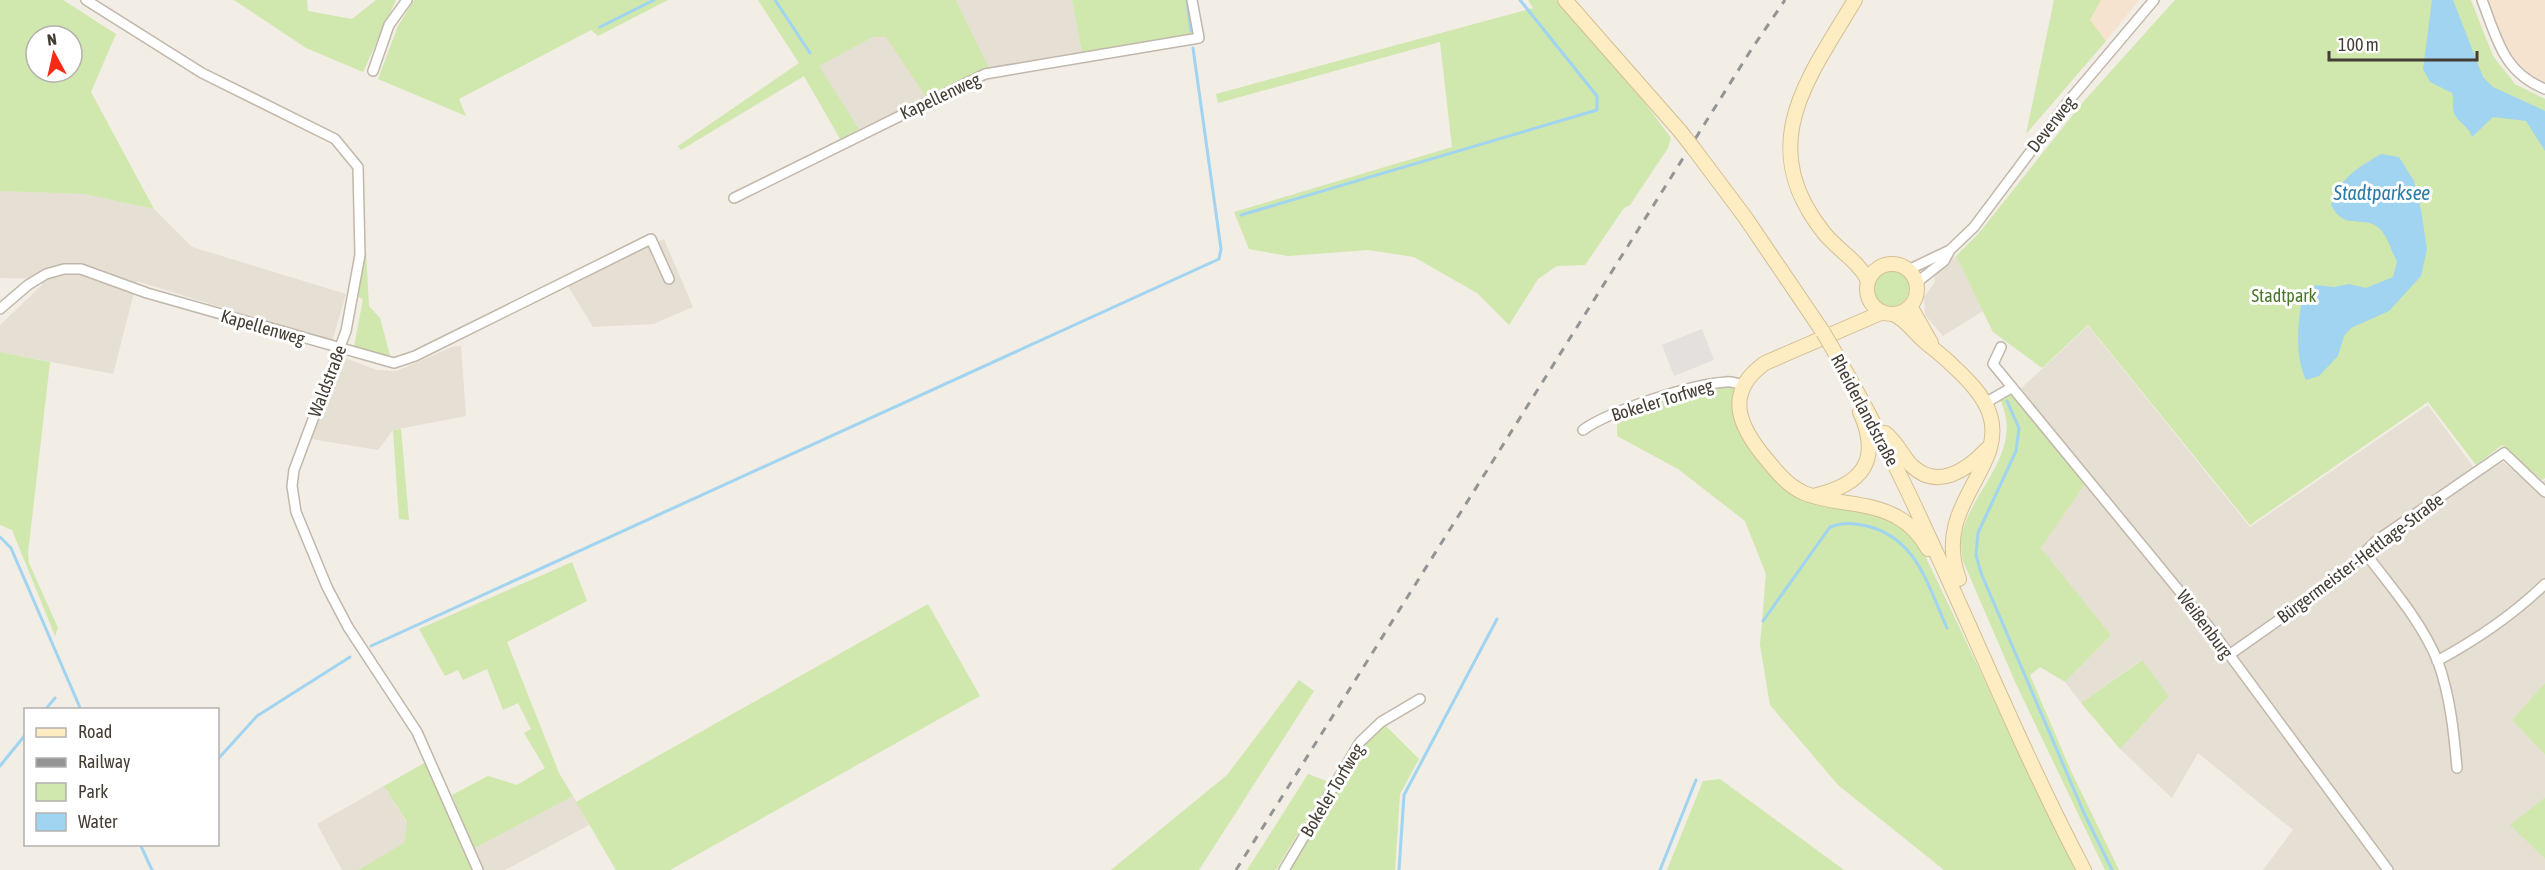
<svg xmlns="http://www.w3.org/2000/svg" width="2545" height="870" font-family="'Asap Condensed',sans-serif">
  <style>
    .residential { fill: #e6dfd3 }
    .commercial { fill: #f5e3cf }
    .green { fill: #d0e7ad; fill-rule: evenodd }
    .parking { fill: #e3e0dd }
    .water { fill: #a0d4f0 }
    .lines { fill: none; stroke-linecap: round; stroke-linejoin: round }
    .stream { stroke: #a0d4f0; stroke-width: 3 }
    .street-casing { stroke: #c1b7aa; stroke-width: 12 }
    .secondary-casing { stroke: #d3bf94; stroke-width: 16 }
    .street { stroke: #fff; stroke-width: 9 }
    .secondary { stroke: #feedc3; stroke-width: 14 }
    .rail { stroke: #949494; stroke-width: 3; stroke-dasharray: 8 8; stroke-linecap: butt }
    .secondary-bridge-casing { stroke: #d3bf94; stroke-width: 16; stroke-linecap: butt }
    .secondary-bridge { stroke: #feedc3; stroke-width: 14 }
    .labels { text-anchor: middle; dominant-baseline: central; stroke-width: 6; stroke-linejoin: round; paint-order: stroke }
    .street-label { font-size: 18px; fill: #443d34; stroke: #fff }
    .park-label { font-size: 18px; fill: #4a7628; stroke: #fff }
    .water-label { font-size: 20px; font-style: italic; fill: #2d7aa8; stroke: #fff }
  </style>
  <rect width="100%" height="100%" fill="#f2ede5"/>
  <path class="residential" d="M956 0H1072L1082 53 989 68Z
    M886 36 926 97 859 129 818 66 873 37Z
    M0 191 84 194 154 209 192 247 346 294 332 342 137 281 113 374 0 352V325L42 285 43 279 0 278Z
    M664 239 693 307 653 324 593 327 568 286Z
    M1956 256 1983 311 1943 336 1925 315 1924 297 1935 282 1934 271Z
    M2088 326 2250 527 2428 405 2480 476 2503 462 2534 486 2545 480V683L2512 720 2545 755V797L2511 825 2545 859V870H2263L2293 830 2198 753 2172 798 2120 749 2169 696 2141 660 2081 703 2065 682 2111 635 2041 548 2089 478 2014 395Z
    M461 346 466 416 393 430 378 450 311 439 342 357 377 370 397 371 452 347Z
    M384 786 407 823 404 844 358 870H342L317 824Z
    M573 796 589 825 505 870H483L473 849Z"/>
  <path class="commercial" d="M2101 0H2139L2106 41 2090 20Z
    M2488 0H2545V82L2531 75 2509 53Z"/>
  <path class="green" d="M0 0H63L116 34 91 92 154 209 84 194 0 191ZM36 36H72V72H36Z
    M234 0H307L308 11 352 19 376 0H396L363 72 306 48Z
    M414 0H668L598 36 591 30 459 99 466 116 378 79 398 26Z
    M758 0H956L989 68 926 97 886 37H873L819 66 859 129 840 139 804 76 681 150 678 146 799 63Z
    M1072 0H1189L1195 35 1082 53Z
    M1528 0H1556L1644 102 1671 138 1668 148 1630 205 1624 208 1585 265 1557 266 1538 279 1509 325 1477 293 1414 257 1368 250 1288 256 1249 249 1234 212 1452 147 1440 42 1218 103 1216 94 1533 8Z
    M2054 0H2101L2090 20 2106 41 2026 134Z
    M2175 0H2471L2493 56 2515 84 2545 99V478L2542 480 2502 445 2476 465 2428 402 2250 525 2088 325 2042 368 1993 332 1956 256 1979 233 2084 101Z
    M366 251 369 306 380 318 391 359 354 347 363 299 358 297Z
    M1873 288a18 18 0 1 1 36 0a18 18 0 1 1-36 0Z
    M0 352 50 362 28 553 29 563 58 628 55 636 12 530 0 525Z
    M1729 386 1736 390 1733 409 1735 423 1741 437 1784 488 1878 515 1910 532 1920 545 2075 870H1944L1838 785 1770 705 1760 645 1766 574 1745 521 1678 469 1617 436V419L1626 414 1716 387Z
    M2012 395 2087 481 2041 548 2111 635 2065 682 2040 667 2030 675 2071 771 2119 870H2105L2016 684 1963 561C1961 551 1960 542 1962 533 1974 487 2026 449 1999 398Z
    M401 429 409 520 399 519 393 430Z
    M572 562 587 601 507 642 559 773 573 796 473 849 452 795 488 776 517 785 545 768 524 733 531 729 518 703 503 710 487 669 463 680 458 670 445 676 419 629Z
    M928 604 980 696 670 870H616L576 802Z
    M2142 660 2169 696 2120 749 2081 703Z
    M1299 680 1314 691 1199 870H1111L1227 775Z
    M2545 683V755L2512 720Z
    M1384 724 1419 759 1400 794 1395 870H1290L1364 744Z
    M426 762 474 870H358L404 843 407 822 384 786Z
    M1308 774 1329 782 1276 870H1247Z
    M1720 779 1844 870H1667L1703 781Z
    M2545 797V859L2510 825Z"/>
  <path class="parking" d="M1702 329 1714 360 1674 376 1662 345Z"/>
  <path class="water" d="M2432 0H2453L2483 77 2493 87 2545 111V151L2526 121 2493 117 2472 137C2469 126 2458 123 2454 113 2452 106 2454 99 2452 93L2430 82 2423 69Z
    M2381 154 2399 157 2414 181 2421 210 2427 249 2421 276 2389 311 2351 328 2344 336 2338 356 2319 376 2306 380C2294 355 2298 320 2303 294L2316 285 2334 287 2349 284 2366 288 2393 277 2397 262C2392 252 2387 235 2379 228 2362 214 2345 232 2331 205 2341 177 2356 169 2381 154Z"/>
  <g class="lines">
    <path class="stream" d="M775 0 810 53
      M1187 0 1191 31
      M600 27 654 0
      M1241 215 1597 110V96L1520 0
      M2007 401 2019 428 2016 451 1978 533 1976 555 1981 573 2084 813 2112 870
      M0 537 11 548 81 710
      M1763 621 1830 527C1844 522 1853 523 1867 526 1917 538 1928 586 1947 628
      M371 646 1219 259 1221 249 1193 48
      M45 710 55 698
      M218 759 257 716 350 657
      M0 766 26 734
      M140 844 152 870
      M1399 870 1404 795 1497 619
      M1660 870 1696 780"/>
    <defs>
      <path id="street" d="M86 0 202 73 335 139 358 167 360 255 346 331 294 470 292 486 296 512 327 587 348 627 417 732 478 870
        M2482 0C2497 39 2503 72 2545 89
        M373 71 389 25 407 0
        M734 198 985 74 1199 38 1192 0
        M1908 270 1950 250
        M1916 283 1944 261 1950 250 1974 227 2067 103 2154 0
        M0 309 28 285 46 274 64 269H81L147 293 394 363 415 356 651 239 669 279
        M2001 347 1993 364 2209 627 2388 870
        M1985 403 2011 388
        M1583 430C1609 411 1692 384 1726 382 1732 381 1738 384 1744 385
        M2366 554C2391 587 2422 622 2438 662 2450 695 2454 733 2457 768
        M2229 655 2340 577 2376 541 2504 453 2545 492
        M2437 661C2476 640 2513 615 2545 584
        M1284 870 1360 742 1381 722 1420 699"/>
      <path id="secondary" d="M1565 0 1680 131
        M1855 0C1807 80 1754 145 1824 233 1838 250 1858 261 1868 280
        M1694 149 1745 217 1823 332
        M1867 289a25 25 0 1 1 50 0a25 25 0 1 1-50 0Z
        M1910 306 1931 343
        M1883 312 1765 363C1723 393 1739 427 1767 460 1778 473 1788 486 1804 493 1833 505 1869 501 1897 517 1910 524 1921 536 1928 549
        M1893 314C1904 319 1909 326 1917 334 1927 345 1940 353 1951 364 1966 378 1984 395 1990 415 2007 469 1931 505 1959 579
        M1830 344C1929 512 1993 697 2084 870
        M1885 433C1896 441 1902 455 1911 465 1937 491 1967 470 1987 449
        M1813 496C1862 485 1882 461 1860 412"/>
    </defs>
    <use href="#street" class="street-casing"/>
    <use href="#secondary" class="secondary-casing"/>
    <use href="#street" class="street"/>
    <use href="#secondary" class="secondary"/>
    <path class="rail" d="M1236 870 1751 50 1785 0"/>
    <defs>
      <path id="secondary-bridge" d="M1680 131 1694 149
        M1823 332 1830 344"/>
    </defs>
    <use href="#secondary-bridge" class="secondary-bridge-casing"/>
    <use href="#secondary-bridge" class="secondary-bridge"/>
  </g>
  <g class="labels">
    <g class="street-label">
      <text transform="translate(940 96) rotate(-25)">Kapellenweg</text>
      <text transform="translate(2051 124) rotate(-52)">Deverweg</text>
      <text transform="translate(263 327) rotate(16)">Kapellenweg</text>
      <text transform="translate(327 381) rotate(-69)">Waldstraße</text>
      <text transform="translate(1662 400) rotate(-17)">Bokeler Torfweg</text>
      <text transform="translate(1865 410) rotate(62)">Rheiderlandstraße</text>
      <text transform="translate(2360 558) rotate(-37)">Bürgermeister-Hettlage-Straße</text>
      <text transform="translate(2205 624) rotate(53)">Weißenburg</text>
      <text transform="translate(1332 790) rotate(-59)">Bokeler Torfweg</text>
    </g>
    <g class="park-label">
      <text x="2284" y="295">Stadtpark</text>
    </g>
    <g class="water-label">
      <text x="2382" y="192">Stadtparksee</text>
    </g>
  </g>
  <rect x="24" y="708" width="195" height="138" fill="#ffffff" stroke="#b4b1ae" stroke-width="1.5"/>
  <rect x="36" y="728" width="30" height="9" fill="#feedc3" stroke="#b4b1ae" stroke-width="1.5"/>
  <text x="78" y="738" font-size="18" fill="#443d34">Road</text>
  <rect x="36" y="758" width="30" height="9" fill="#949494" stroke="#b4b1ae" stroke-width="1.5"/>
  <text x="78" y="768" font-size="18" fill="#443d34">Railway</text>
  <rect x="36" y="783" width="30" height="18" fill="#d0e7ad" stroke="#b4b1ae" stroke-width="1.5"/>
  <text x="78" y="798" font-size="18" fill="#443d34">Park</text>
  <rect x="36" y="813" width="30" height="18" fill="#a0d4f0" stroke="#b4b1ae" stroke-width="1.5"/>
  <text x="78" y="828" font-size="18" fill="#443d34">Water</text>
  <g transform="translate(54 54) rotate(352)"><circle r="28" fill="#ffffff" stroke="#b4b1ae" stroke-width="1.5"/>
  <path d="M0-4.5L10 22L0 15L-10 22Z" fill="#f92a15"/>
  <text y="-9" font-size="16" font-weight="bold" text-anchor="middle" fill="#443d34">N</text>
  </g>
  <path d="M2329 51v9h148v-9" fill="none" stroke="#443d34" stroke-width="3"/>
  <text x="2338" y="51" font-size="18" fill="#443d34" stroke="#ffffff" stroke-width="4.5" paint-order="stroke">100 m</text>
</svg>
